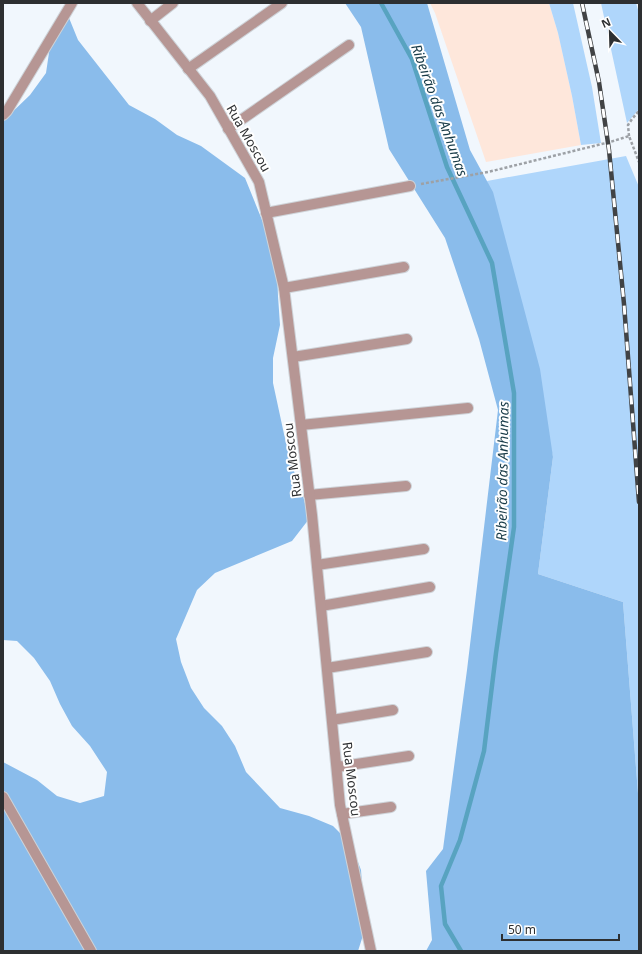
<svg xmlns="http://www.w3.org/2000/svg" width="642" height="954" font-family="'Noto Sans',sans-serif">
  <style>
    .industrial { fill: #fee7db }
    .green { fill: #afd6fb }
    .forest { fill: #8abceb }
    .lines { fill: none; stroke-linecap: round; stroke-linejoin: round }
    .stream { stroke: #58a3c0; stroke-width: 4.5 }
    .minor-casing { stroke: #ced3d8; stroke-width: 12 }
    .tertiary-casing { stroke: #ced3d8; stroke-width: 12 }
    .path { stroke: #9da1a6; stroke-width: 2.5; stroke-dasharray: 3 2; stroke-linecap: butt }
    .minor { stroke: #b69694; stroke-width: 10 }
    .tertiary { stroke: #b69694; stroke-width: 10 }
    .rail-casing { stroke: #414345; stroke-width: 4.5 }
    .rail { stroke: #fff; stroke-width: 3; stroke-dasharray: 9; stroke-linecap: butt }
    .labels { text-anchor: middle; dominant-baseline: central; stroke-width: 4; stroke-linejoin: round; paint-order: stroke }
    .street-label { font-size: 13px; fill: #2d2f31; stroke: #fff }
    .water-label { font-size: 14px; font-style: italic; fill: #183b48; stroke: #fff }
  </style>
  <rect width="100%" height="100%" fill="#f1f7fd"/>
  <path class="industrial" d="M430 3H549L558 33 572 96 581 145 486 162 435 13Z"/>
  <path class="green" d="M549 3H573L592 87 601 143 581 145 572 96 558 33Z
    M601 3H636L639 13V109L627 123Z
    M626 156 639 187V806L623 602 538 574 553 457 487 181Z"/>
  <path class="forest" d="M345 3H427L470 150 493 192 540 369 553 457 538 574 623 602 639 806V951H426L432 940 426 871 443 849 467 670 498 410 479 339 445 238 389 149 361 27Z
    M67 13 78 40 129 105 155 119 177 135 201 146 245 178 273 247 277 270 278 296 280 325 273 358V383L284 434 292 466 302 492 309 519 292 541 215 573 197 590 176 639 181 662 191 688 204 708 222 726 235 746 246 772 280 808 309 816 333 826 351 844 361 870 365 929 358 951H3V762L37 780 57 796 80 803 104 796 107 772 90 746 72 726 60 704 50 681 34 658 17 641 3 640V121L30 95 46 73 50 46Z"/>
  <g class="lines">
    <path class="stream" d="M381 3 412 59 447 167 492 263 514 393V527L496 653 484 751 460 840 441 886 445 924 461 951"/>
    <defs>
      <path id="minor" d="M150 21 173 3
        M188 69 282 3
        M228 129 349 45
        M266 213 410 186
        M284 288 404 267
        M293 357 407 339
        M301 425 468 408
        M309 495 406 486
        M317 565 424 549
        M321 606 430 587
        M327 668 427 652
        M332 720 393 710
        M337 767 409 756
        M3 797 91 951
        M342 814 391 807"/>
      <path id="tertiary" d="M137 3 210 96 259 182 284 288 312 515 340 805 371 951
        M3 115 7 111 72 3"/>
    </defs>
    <use href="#minor" class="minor-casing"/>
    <use href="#tertiary" class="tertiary-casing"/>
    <path class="path" d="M629 136 628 125 632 119 639 111
      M421 184 488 172 610 142 629 136 639 162"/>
    <use href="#minor" class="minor"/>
    <use href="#tertiary" class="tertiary"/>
    <defs>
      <path id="rail" d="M582 3 599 82 609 150 624 304 639 502"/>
    </defs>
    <use href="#rail" class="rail-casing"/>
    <use href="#rail" class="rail"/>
  </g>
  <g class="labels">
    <g class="street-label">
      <text transform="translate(249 138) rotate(60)">Rua Moscou</text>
      <text transform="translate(292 460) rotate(-97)">Rua Moscou</text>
      <text transform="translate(352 779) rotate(83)">Rua Moscou</text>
    </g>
    <g class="water-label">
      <text transform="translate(440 110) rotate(70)">Ribeirão das Anhumas</text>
      <text transform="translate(502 471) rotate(-89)">Ribeirão das Anhumas</text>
    </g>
  </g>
  <rect width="642" height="954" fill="none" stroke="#2d2f31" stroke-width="8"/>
  <g transform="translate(610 32) rotate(337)" stroke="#ffffff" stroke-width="3" paint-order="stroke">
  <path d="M0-3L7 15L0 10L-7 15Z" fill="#2d2f31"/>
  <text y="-6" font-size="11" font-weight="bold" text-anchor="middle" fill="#2d2f31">N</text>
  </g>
  <path d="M502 934v6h117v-6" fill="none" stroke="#2d2f31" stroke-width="2"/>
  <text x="508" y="934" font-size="12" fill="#2d2f31" stroke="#ffffff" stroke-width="3" paint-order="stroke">50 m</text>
</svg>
